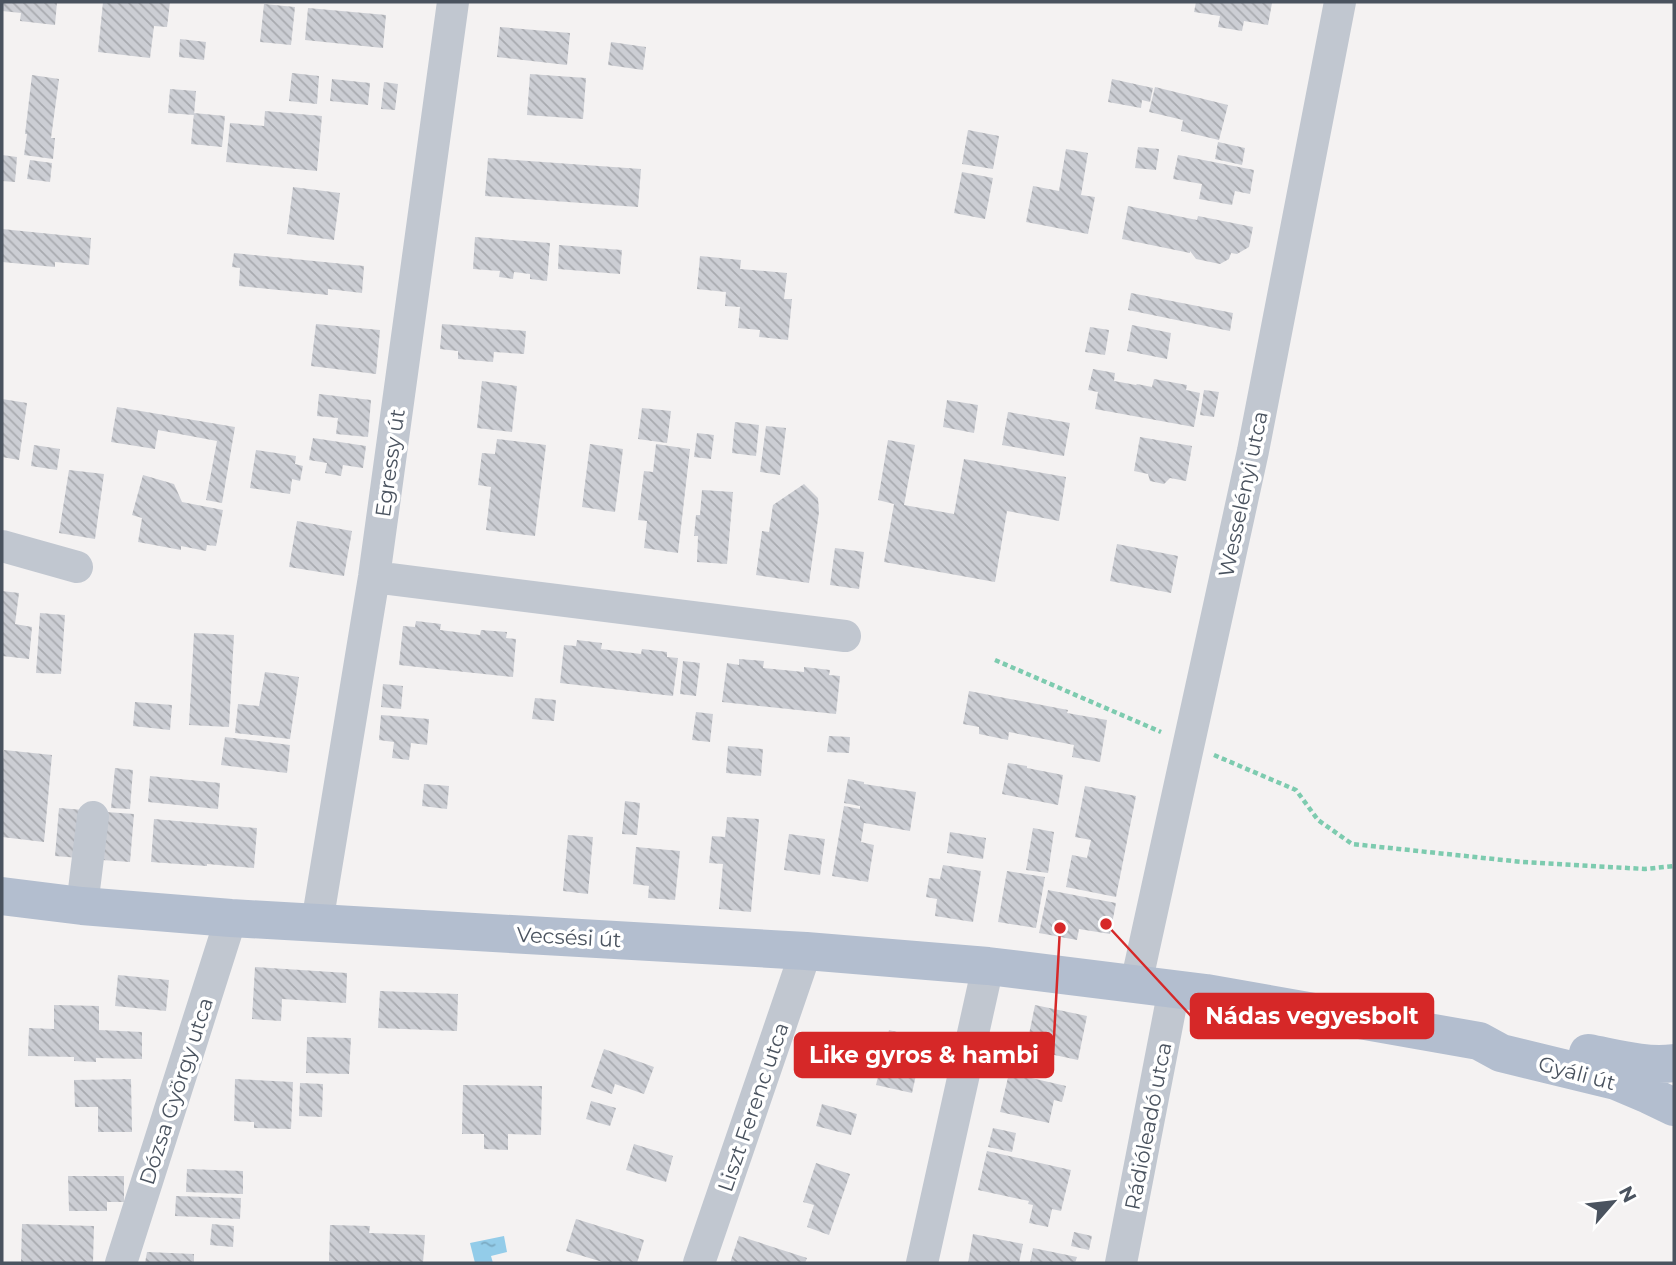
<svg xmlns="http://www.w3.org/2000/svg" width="1676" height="1265" font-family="Montserrat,sans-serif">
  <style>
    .water { fill: url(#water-ripples) }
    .building { fill: url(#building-back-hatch) }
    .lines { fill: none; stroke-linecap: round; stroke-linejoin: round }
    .path { stroke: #7dcbaf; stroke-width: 4.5; stroke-dasharray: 5 3.5; stroke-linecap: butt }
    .minor { stroke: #c1c7d0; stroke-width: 32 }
    .major { stroke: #b3becf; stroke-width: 38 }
    .labels { text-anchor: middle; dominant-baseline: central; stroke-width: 7; stroke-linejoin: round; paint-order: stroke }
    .street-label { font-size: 21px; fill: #4a535f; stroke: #fff }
    .leader { fill: none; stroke: #d62828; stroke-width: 2.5 }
    .callout-dot { fill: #d62828; stroke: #fff; stroke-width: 2.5 }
    .callout { fill: #d62828; stroke: #d62828; stroke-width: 2.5 }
    .callout-label { font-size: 23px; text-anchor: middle; font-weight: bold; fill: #fff }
  </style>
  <defs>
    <pattern id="water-ripples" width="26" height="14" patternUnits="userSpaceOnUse" patternTransform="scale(1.75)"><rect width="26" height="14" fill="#93cce9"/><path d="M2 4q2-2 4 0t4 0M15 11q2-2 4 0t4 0" fill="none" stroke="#7aa8c0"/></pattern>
    <pattern id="building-back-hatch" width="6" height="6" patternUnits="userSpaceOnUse" patternTransform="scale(1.75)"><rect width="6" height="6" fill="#ccced4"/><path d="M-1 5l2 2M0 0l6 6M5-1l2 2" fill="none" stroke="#a8aaaf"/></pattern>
  </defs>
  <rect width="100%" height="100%" fill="#f4f2f2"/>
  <path class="water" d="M504 1236 507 1252 491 1256 493 1263H475L470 1243Z"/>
  <path class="building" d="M2 2H57L55 25 20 21 21 13 2 11Z
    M103 2H170L167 27 154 26 150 58 98 52Z
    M1196 2H1267L1272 3 1268 25 1244 21 1242 31 1218 27 1220 16 1194 12Z
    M264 4 295 7 291 45 260 42Z
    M308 8 386 15 383 48 305 40Z
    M500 27 570 33 567 65 497 57Z
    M180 39 206 42 204 60 179 57Z
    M611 42 646 47 643 70 608 65Z
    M292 73 319 76 317 104 289 101Z
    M530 74 586 78 583 119 527 115Z
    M32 75 59 79 51 138H55L53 159 24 155 27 134H25Z
    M332 79 370 83 368 105 330 101Z
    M1112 79 1153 88 1150 102 1142 100 1141 108 1108 102Z
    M384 82 398 84 395 110 381 109Z
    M1155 87 1228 105 1219 140 1181 131 1183 120 1149 112Z
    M170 89 196 91 194 115 168 113Z
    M265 111 322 116 317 171 226 162 230 123 264 126Z
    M194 113 225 116 222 147 191 144Z
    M968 130 999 136 993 169 962 164Z
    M1218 142 1245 148 1242 165 1215 159Z
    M1138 147 1159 149 1156 170 1135 168Z
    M1066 149 1088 153 1081 195 1095 197 1088 234 1026 222 1033 186 1059 191Z
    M2 155 17 157 15 182 2 181Z
    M1178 155 1254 170 1250 194 1235 191 1232 205 1199 199 1202 184 1173 179Z
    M488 158 641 169 638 207 485 196Z
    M30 160 52 163 50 182 27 179Z
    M962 172 993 178 985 219 954 213Z
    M293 187 340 193 334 240 287 234Z
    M1128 206 1197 220 1198 216 1253 227 1249 247 1237 254 1231 253 1229 259 1220 264 1196 259 1190 251V253L1122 239Z
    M2 229 91 238 89 265 55 262V267L2 262Z
    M475 237 550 243 547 281 530 279V274L514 272 513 279 499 277 500 271 473 269Z
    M559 245 622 250 620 274 558 269Z
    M234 253 364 266 362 293 328 289V295L239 286 240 268 232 267Z
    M700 256 741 260 740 269 787 273 784 299H792L788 340 759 337 760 330 738 328 740 307 725 306 726 292 697 289Z
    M1131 293 1233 313 1230 331 1128 310Z
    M316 324 380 330 376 374 311 366Z
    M442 324 526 331 524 354 494 352 493 362 458 359V351L440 349Z
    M1132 325 1171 333 1167 359 1127 351Z
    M1090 327 1109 330 1105 355 1085 352Z
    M1093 369 1115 373 1114 381 1136 385 1137 384 1152 387 1154 379 1187 385 1186 390 1200 393 1194 427 1095 409 1098 392 1088 390Z
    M482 381 517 386 512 432 477 428Z
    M1204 390 1219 392 1214 417 1200 415Z
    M319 394 371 400 368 437 336 434 338 418 317 416Z
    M2 399 27 403 19 460 2 457Z
    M947 400 978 405 974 433 943 427Z
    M117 407 235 427 222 503 206 500 217 441 158 430 155 449 111 442Z
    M642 408 671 411 667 443 638 439Z
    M1008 412 1070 423 1064 456 1002 445Z
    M735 422 759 425 756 456 732 453Z
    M766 426 786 428 780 475 760 472Z
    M697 433 714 435 711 459 694 457Z
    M1140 437 1192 446 1186 481 1170 478 1164 484 1150 481 1148 474 1134 471Z
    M313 438 366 446 363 468 343 465 341 476 325 473 327 463 309 460Z
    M497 439 546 445 535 536 486 530 491 487 478 485 482 453 495 454Z
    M888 440 915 445 904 505 954 514 964 459 1066 477 1059 521 1007 511 995 582 884 562 894 504 878 500Z
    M590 444 623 449 615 512 582 507Z
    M656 444 690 449 678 553 644 548 647 521 638 520 644 471 653 472Z
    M34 445 60 449 57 470 31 466Z
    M256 450 296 456 295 464 303 466 300 481 292 479 290 494 250 488Z
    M69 470 104 474 95 539 59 533Z
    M143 475 174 484 182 502 223 510 216 546 207 545 206 551 181 546V550L138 542 142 518 132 515Z
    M804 484 818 498 819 512 809 583 756 575 762 531 769 532 773 505Z
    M702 490 733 492 727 564 697 562 698 536H694L696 515H700Z
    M297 521 352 531 344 576 289 567Z
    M1117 544 1178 556 1171 593 1110 581Z
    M835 548 864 552 859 589 830 585Z
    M2 591 19 593 15 624 32 627 29 659 2 656Z
    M40 613 65 615 61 674 36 673Z
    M416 621 441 624 440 630 480 635 481 630 507 632 506 638 516 639 513 677 399 665 403 626 415 627Z
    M194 633 234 635 229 727 189 725Z
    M577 640 602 643 601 649 641 654 642 649 667 652V657L678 658 673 696 560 683 564 645 576 646Z
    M739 659 764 661 763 668 804 672V667L830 670 829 675 840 676 836 714 722 702 727 663 739 665Z
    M683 661 700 663 696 696 680 694Z
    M265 672 299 677 290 739 235 733 238 704 259 706Z
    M383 684 403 686 401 709 381 707Z
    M969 691 1068 710 1067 713 1107 720 1100 762 1072 757 1074 745 1009 732 1008 740 979 734V727L963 724Z
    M535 698 556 700 554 721 532 719Z
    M135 702 172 705 170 730 133 726Z
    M696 712 713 714 710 742 692 740Z
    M381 715 429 719 427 745 411 743 409 760 392 758 394 742 379 740Z
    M829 736 850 737 849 753 827 752Z
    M225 737 290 745 287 773 221 765Z
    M728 746 763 749 761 776 726 773Z
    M4 750 52 755 44 842 2 837V775Z
    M1008 763 1027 766V768L1063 775 1058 805 1002 794Z
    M115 768 133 770 130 809 111 808Z
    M150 776 220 783 218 809 148 802Z
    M848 779 864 782V784L916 792 910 831 864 823 861 842 874 845 868 882 832 876 844 806 860 809V806L844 803Z
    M424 784 449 786 447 809 422 806Z
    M1085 786 1136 796 1116 897 1066 887 1072 855 1087 858 1091 840 1075 837Z
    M625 801 640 803 637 835 622 834Z
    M59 808 84 810 80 858 55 856Z
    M106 812 134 814 130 862 102 860Z
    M727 817 759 819 751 912 719 909 723 864 709 863 712 836 725 837Z
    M154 819 257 828 254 868 207 864V866L151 862Z
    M1033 828 1054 832 1048 873 1026 870Z
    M950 832 986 838 983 859 947 853Z
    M789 834 825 839 820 875 784 870Z
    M568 835 593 837 588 894 563 891Z
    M636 847 680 851 675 900 648 898 649 886 633 884Z
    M943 865 981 871 973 922 935 916 937 899 926 897 929 878 940 879Z
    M1007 871 1045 877 1036 928 998 922Z
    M1048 890 1116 903 1110 934 1079 929 1077 940 1039 933Z
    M255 967 347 973 346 1003 282 999 281 1021 252 1019Z
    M118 975 169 980 166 1011 115 1006Z
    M380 991 458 994 457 1031 378 1028Z
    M54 1005 99 1006V1030L142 1032V1059L96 1058V1062L74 1061V1057L28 1056 29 1028 54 1029Z
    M1035 1005 1087 1016 1078 1060 1026 1049Z
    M889 1030 924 1039 912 1093 876 1085Z
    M822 1035 867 1045 860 1078 815 1068Z
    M307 1037 351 1038 349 1074 306 1073Z
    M604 1049 654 1067 644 1094 615 1084 612 1094 591 1087Z
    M1009 1073 1066 1086 1062 1102 1054 1100 1049 1123 1000 1112Z
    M131 1079 132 1132H98V1107H75L74 1080Z
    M235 1079 293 1082 291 1129 254 1128V1122L234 1121Z
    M300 1083 323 1084 322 1117 299 1116Z
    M463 1085 542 1086 541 1135 508 1134V1150L484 1149V1134H462Z
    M591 1101 616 1108 610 1126 586 1119Z
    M822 1104 857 1114 851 1135 816 1126Z
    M993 1128 1016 1133 1012 1152 988 1147Z
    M634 1144 673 1156 666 1182 626 1170Z
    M987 1151 1071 1170 1061 1211 1052 1209 1048 1227 1029 1223 1033 1205 1028 1204 1029 1201 978 1190Z
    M816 1163 850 1174 829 1235 807 1227 814 1205 803 1202Z
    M187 1169 243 1171V1194L186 1192Z
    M68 1176H124V1202H107V1211H69Z
    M176 1196 241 1198 240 1219 175 1216Z
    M576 1219 644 1240 637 1263H606L566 1251Z
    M22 1224 94 1226 93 1263 21 1262Z
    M212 1224 234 1226 233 1247 210 1245Z
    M330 1225 370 1226 369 1233 425 1235 423 1263H357L329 1261Z
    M1074 1232 1092 1236 1089 1250 1071 1246Z
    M973 1234 1023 1244 1019 1263H968Z
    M739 1236 807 1258 805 1263H730Z
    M1033 1248 1077 1257 1075 1263H1030Z
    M147 1252 194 1254V1263H145Z"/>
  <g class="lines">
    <path class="path" d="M995 660 1161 732
      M1214 755 1296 790 1318 820 1352 844 1522 862 1645 869 1674 866"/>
    <path class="minor" d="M2 546 77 567
      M374 577 845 636
      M82 906 93 817
      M317 923 374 577 453 2
      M1136 984 1253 451 1340 2
      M121 1263 231 918
      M699 1263 806 951
      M922 1263 988 966
      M1121 1263 1174 989"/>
    <path class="major" d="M2 896 82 906 231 918 806 951 988 966 1206 993 1479 1041 1501 1053 1616 1081 1649 1095 1674 1107
      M1588 1053C1615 1058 1646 1067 1674 1063"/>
  </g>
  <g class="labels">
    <g class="street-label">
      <text transform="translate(390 463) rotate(-82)">Egressy út</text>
      <text transform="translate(1243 494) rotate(-78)">Wesselényi utca</text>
      <text transform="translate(569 937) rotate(3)">Vecsési út</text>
      <text transform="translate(1577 1073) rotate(15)">Gyáli út</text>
      <text transform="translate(176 1091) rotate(-72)">Dózsa György utca</text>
      <text transform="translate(753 1107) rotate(-71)">Liszt Ferenc utca</text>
      <text transform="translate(1148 1126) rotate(-79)">Rádióleadó utca</text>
    </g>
  </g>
  <path class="leader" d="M1106 924L1191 1016M1060 928L1053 1055"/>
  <g class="callout-dot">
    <circle cx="1106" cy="924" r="7"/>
    <circle cx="1060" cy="928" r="7"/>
  </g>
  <g class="callout">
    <rect x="1191" y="994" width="242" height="44" rx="7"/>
    <rect x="795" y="1033" width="258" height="44" rx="7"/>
  </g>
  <g class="callout-label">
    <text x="1312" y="1024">Nádas vegyesbolt</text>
    <text x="924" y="1063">Like gyros &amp; hambi</text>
  </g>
  <rect width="1676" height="1265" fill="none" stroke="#4a535f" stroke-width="7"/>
  <g transform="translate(1613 1202) rotate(62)" stroke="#ffffff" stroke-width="5" paint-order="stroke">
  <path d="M0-5L12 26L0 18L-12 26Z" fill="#4a535f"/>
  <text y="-10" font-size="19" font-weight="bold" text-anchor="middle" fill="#4a535f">N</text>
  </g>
</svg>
